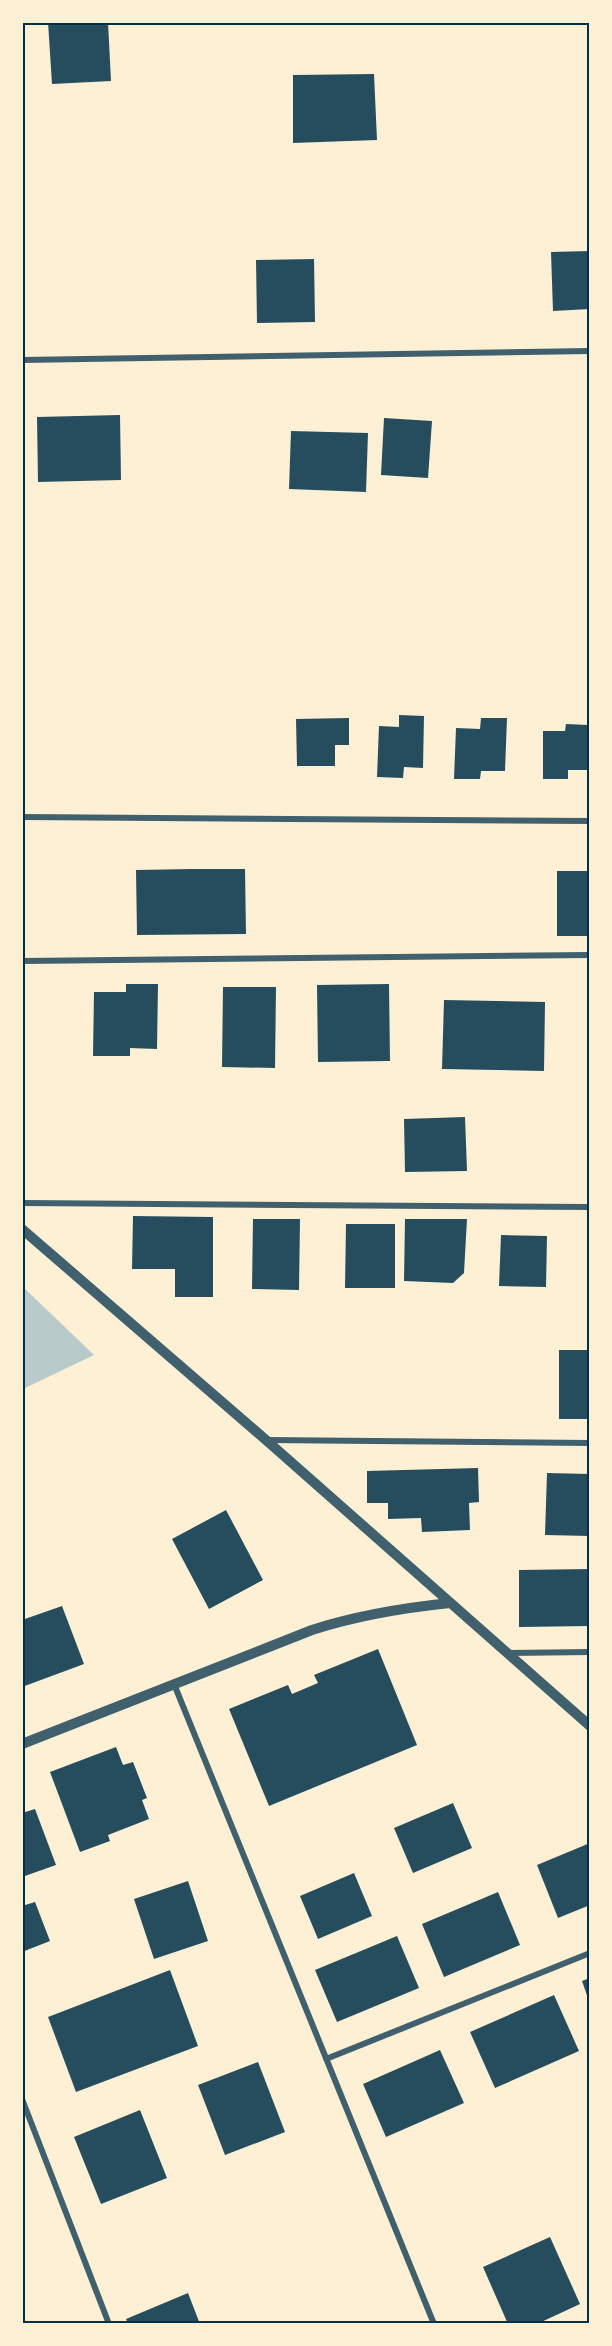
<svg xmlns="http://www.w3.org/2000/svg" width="612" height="2346" font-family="'DM Sans',sans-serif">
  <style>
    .green { fill: #b9caca }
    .building { fill: #264d5e }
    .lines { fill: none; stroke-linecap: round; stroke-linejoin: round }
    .minor { stroke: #3f606c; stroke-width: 6 }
    .tertiary { stroke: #3f606c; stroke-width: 10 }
    .neatline { fill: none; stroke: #003049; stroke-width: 2 }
  </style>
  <rect width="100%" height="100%" fill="#fdf0d5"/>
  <path class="green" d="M22 1286 94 1355 23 1389H22Z"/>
  <path class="building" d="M48 22H108L111 81 52 84Z
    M374 74 377 140 293 143V75Z
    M590 251V309L553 311 551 252Z
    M314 259 315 322 257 323 256 260Z
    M120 415 121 480 38 482 37 417Z
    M384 418 432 421 428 478 381 475Z
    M291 431 368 433 366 492 289 489Z
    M399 715 424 716 423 768 404 767 403 778 377 777 379 726 399 727Z
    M349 718V745H335V766H297L296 719Z
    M481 718H507L505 771H481L480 779H454L456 728 480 729Z
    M566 724 588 725 587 770H568V779H543V731H565Z
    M192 869H245L246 934 137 935 136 870Z
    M557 871H590V936H557Z
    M126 984H158L157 1049 130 1048V1056H93L94 992H126Z
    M389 984 390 1061 318 1062 317 985Z
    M223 987H276L275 1068 222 1067Z
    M444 1000 545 1002 544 1071 442 1069Z
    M465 1117 467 1171 405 1172 404 1119Z
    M133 1216 213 1217V1297H175V1269H132Z
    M253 1219H300L299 1290 252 1289Z
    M405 1219H467L464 1273 453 1283 404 1281Z
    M346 1224H395V1288H345Z
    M501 1235 547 1236 546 1287 499 1286Z
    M559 1350H590V1419H559Z
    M478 1468 479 1502 469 1503 470 1530 422 1532 421 1518 388 1519V1503H367V1471Z
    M547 1473 590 1474V1536L545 1535Z
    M226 1510 263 1580 209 1609 172 1539Z
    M590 1569V1626L519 1627V1570Z
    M62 1606 84 1664 22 1687V1620Z
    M378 1649 417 1745 269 1806 229 1709 288 1685 292 1694 318 1683 314 1675Z
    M116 1747 123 1765 133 1762 147 1798 142 1800 149 1819 108 1835 110 1841 80 1852 50 1772Z
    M453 1803 472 1848 413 1873 394 1828Z
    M35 1809 56 1865 22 1877V1813Z
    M590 1843V1905L558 1918 537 1865Z
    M354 1873 372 1916 318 1939 300 1896Z
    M188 1881 208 1941 154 1959 134 1899Z
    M498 1892 520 1945 444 1977 422 1924Z
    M35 1902 50 1941 22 1952V1906Z
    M397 1936 419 1988 337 2022 315 1970Z
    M170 1970 198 2046 76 2092 48 2017Z
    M590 1978V2001H589L582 1981Z
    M554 1995 579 2051 495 2088 470 2032Z
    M440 2050 464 2103 386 2137 363 2084Z
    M258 2062 285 2132 225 2155 198 2085Z
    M140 2110 167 2178 101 2204 74 2137Z
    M550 2237 580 2304 537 2324H508L483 2267Z
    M188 2293 200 2324H128L126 2319Z"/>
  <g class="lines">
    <path class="minor" d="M22 360 590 351
      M22 817 590 821
      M22 961 590 955
      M22 1203 590 1207
      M266 1440 590 1443
      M509 1653 590 1652
      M174 1684 434 2324
      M326 2059 590 1953
      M22 2099 109 2324"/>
    <path class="tertiary" d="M22 1229 266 1440 590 1726
      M22 1744 312 1630C358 1615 402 1608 450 1603"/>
  </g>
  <rect width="612" height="2346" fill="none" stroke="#fdf0d5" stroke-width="48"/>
  <rect x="24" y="24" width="564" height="2298" class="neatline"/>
</svg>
